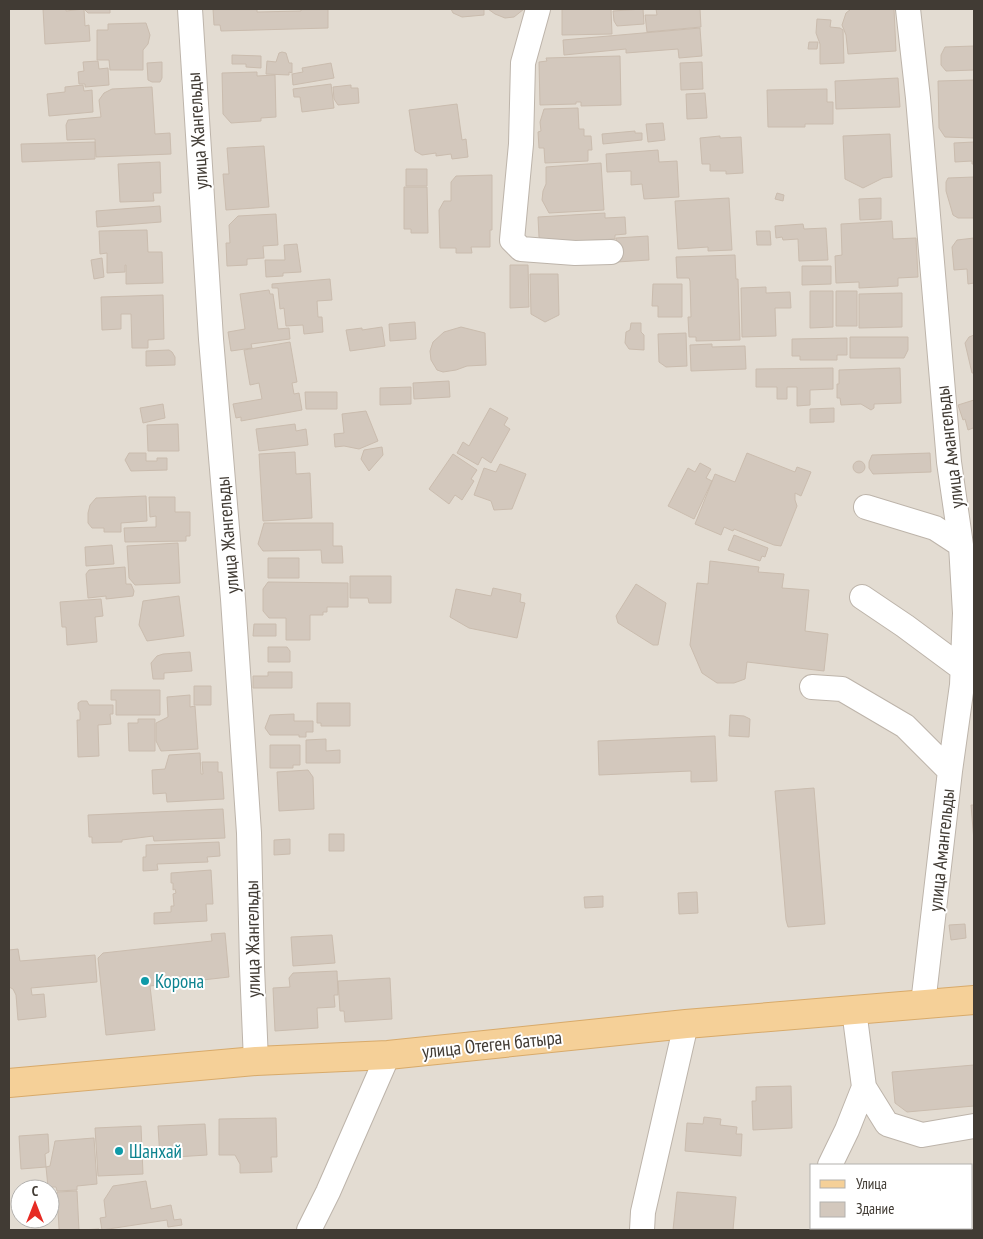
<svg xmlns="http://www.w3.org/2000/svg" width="983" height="1239" font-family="'PT Sans Narrow',sans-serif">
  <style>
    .residential { fill: #e3dcd2; fill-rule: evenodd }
    .building { fill: #d3c8bd; stroke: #cabcae }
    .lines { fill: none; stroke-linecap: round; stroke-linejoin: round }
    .minor-casing { stroke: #bdb4aa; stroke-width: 26 }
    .major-casing { stroke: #d8aa6a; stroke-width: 30 }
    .minor { stroke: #fff; stroke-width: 24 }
    .major { stroke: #f5d098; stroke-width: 28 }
    .culture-dot { fill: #0f9aa8; stroke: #fff; stroke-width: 2 }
    .labels { text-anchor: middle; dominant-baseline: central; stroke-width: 4; stroke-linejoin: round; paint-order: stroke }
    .street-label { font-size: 19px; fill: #413b34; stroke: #fff }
    .culture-label { font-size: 19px; fill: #0d838f; stroke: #fff; text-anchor: start }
  </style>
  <rect width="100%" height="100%" fill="#f0ebe3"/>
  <path class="residential" d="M9 9H974V1230H9ZM812 1165H972V1228H812ZM20 1189H50V1219H20Z"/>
  <path class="building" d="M43 9H66V11L84 9 85 26 89 25 90 41 45 44Z
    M84 9H110V13H88Z
    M213 9H257V12L301 11V9H328V28L221 31 220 25H214Z
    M451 9H484V15L462 17 453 13Z
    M488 9H524L514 17 505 18 495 14Z
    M562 9H611L612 34 562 35Z
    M643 9 644 24 617 26 614 21 613 11Z
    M656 9H700L701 27 647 32 645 15H657Z
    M851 9H894L896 51 848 54 846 35 842 25 846 13Z
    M817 19 831 20 830 27 840 28 843 30 844 63 820 64V44L816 33Z
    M146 23 150 35 148 44 143 50V70H110L109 60H97V30H108V24Z
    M700 28 702 56 679 58 678 49 626 53V49L564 55 563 40Z
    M809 42H818L817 49H808Z
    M974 46V70L946 71 941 65V55L945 47Z
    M282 52 286 53 289 63H292V73L289 72V75L266 74 267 61 276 62 279 53Z
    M232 55 261 56V68L246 67V64H232Z
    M620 56 621 105 581 106V102H576V104L540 105 539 62 547 61 546 58Z
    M98 61 99 69 108 68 109 85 85 87V84H79L78 72 84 71 83 62Z
    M162 62V78L160 82H152L148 80 147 63Z
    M702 62 703 89 681 90 680 63Z
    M331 63 334 78 293 85 292 74 303 72 302 68Z
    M257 72V76L275 75 276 117 261 118V121L231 123 223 114 222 73Z
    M898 78 900 107 836 109 835 81Z
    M974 80V138L945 137 939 128 938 81Z
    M331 84 334 108 302 112 300 97H294L293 89Z
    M83 85 84 91 92 90 93 112 49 116 47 94 65 92V87Z
    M351 85V88H358L359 103 338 105 334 99 333 87Z
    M152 87 155 134 170 133 171 154 96 157 95 139 67 140 66 125 68 120 101 117 99 100 104 93 112 89Z
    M827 89V102H833V124H805V127H768L767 90Z
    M705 93 707 118 687 119 686 94Z
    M457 104 462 140 466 139 468 157 452 159 451 154 436 156V153L422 155 415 151 409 110Z
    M578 108 579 129H584V136H591L592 150H588V161L545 163 544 148H539L538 132 541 131 540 122 544 109Z
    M663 123 665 140 648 142 646 124Z
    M635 131V133H642V140L603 144 602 134Z
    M890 134 892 177 883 178 863 188 845 179 843 136Z
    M720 136V138L741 137 743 173 726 174V171H710V164H702L700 138Z
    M95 142V159L22 162 21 144Z
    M974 142V164H972V161L955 162 954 143Z
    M264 146 269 207 226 210 223 174H229L227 148Z
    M658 150 659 162 677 161 679 197 644 199 642 184 631 185V171L607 172 606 154Z
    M160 162 161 193H153L154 201 120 202 118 164Z
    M601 163 604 210 549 213 542 200 543 191 546 184V167Z
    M406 169H427V186H406Z
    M492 175V230H490V247H471L472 253H456V248H440L439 210 444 201H451V182L456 176Z
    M974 177V218H958L953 215 946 191V182L948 178Z
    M404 187H427L428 233H411V229H404Z
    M777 193 784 195 783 201 775 199Z
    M729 198 732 250 708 251V247L678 249 675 201Z
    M881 198V219L860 220 859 199Z
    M160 206 161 222 97 227 96 211Z
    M605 213V218L625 217 626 234 615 235V239L546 243 539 237 538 217Z
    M276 214 278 245 263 246 264 258 247 259V265L227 266 226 243H230L229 225 238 216Z
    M892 221 893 239 916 238 918 277 898 278V286L859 288V282L836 283 835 256 842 255 841 224Z
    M803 224 804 229 826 228 828 260 799 261 798 239 783 240 782 237 776 238 775 226Z
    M147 230 148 252H162L163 283 126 284V265H125V272L107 273V253L100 254 99 231Z
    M756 231H770L771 245H757Z
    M648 236 649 260 617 262 616 238Z
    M974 238V283L968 284 967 269 954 270 952 247 957 240Z
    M297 244 301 272 283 273V276L266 277 265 260H285L284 245Z
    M735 255 736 279H738L740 340 696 341V337H689L688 317H691L690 281 689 278H677L676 257Z
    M102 258 104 277 94 279 91 260Z
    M510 265H528L529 307 510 308Z
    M802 266H831V284L802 285Z
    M530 274H558L559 315 545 322 531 314Z
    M330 279 332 300 317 301 318 317H322L323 332 304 334 303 325 286 326 284 308 280 309 278 288H272V284Z
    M653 284H682V317H658V306H652Z
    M766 287V293L790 292 791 308H775L776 336 742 337 741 288Z
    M269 290 270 294H273L278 329 289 328 290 339 251 344 252 348 231 351 228 332 245 329 240 294Z
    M810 291H833V327L810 328Z
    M836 291H857V326H836Z
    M902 293V327L859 328V294Z
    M163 295 164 339 148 340V348H132L131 314H121V329L102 330 101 297Z
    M415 322 416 339 390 341 389 324Z
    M631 323H641V332L644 335V350L629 349 625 343 626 332 630 330Z
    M382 327 385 346 350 351 346 330 362 328V330Z
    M461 327 485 333 486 365 467 366 456 370 443 372 437 370 431 360 430 351 433 342 444 332Z
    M686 333 687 366 666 367 659 362 658 334Z
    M974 335V373H972L965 343 969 337Z
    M850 337H908V350L904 358H850Z
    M847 338V355H837V360H800V356H792V339Z
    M290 342 297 382 292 383 294 394 299 393 302 410 241 421V417L236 418 233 404 262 399 259 383 250 385 244 350Z
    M712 344V347L745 346 746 369 691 371 690 345Z
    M169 350 172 352 175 357V365L146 366V351Z
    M833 368V389L810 390V405L797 406V387H787V399H777V387H756V369Z
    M900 368 901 403 874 404V408L871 410 861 404 841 405 840 398H837V384H839V370Z
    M449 381 450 397 414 399 413 383Z
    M411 387V404L380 405V388Z
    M305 392H337V409H306Z
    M974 400V431L973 428 968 430 965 419 963 420 958 405Z
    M163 404 165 418 143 423 140 408Z
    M490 408 508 418 504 425 510 429 491 463 482 457 478 465 457 453 463 442 469 446Z
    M834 408V422L810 423V409Z
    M366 411 378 441 359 449 344 446 335 447 334 434 344 433 342 414Z
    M178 424 179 451H148L147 425Z
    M295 424 296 431 306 429 308 445 259 451 256 429Z
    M382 447 383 455 369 471 361 459 364 450Z
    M295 452 296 474 310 473 312 518 263 521 259 454Z
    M129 453H146V461H157V458H167V470L131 471 125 460Z
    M747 453 795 472 797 467 811 472 801 496 795 493V500L797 506 781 546 774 545 734 529 733 531 724 527 721 535 695 524 715 474 735 482Z
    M930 453 931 472 873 474 869 468V462L872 455Z
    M453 454 477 470 471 479 474 481 462 500 455 495 449 504 429 489Z
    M853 467a6 6 0 1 1 12 0a6 6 0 1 1-12 0Z
    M700 463 711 469 706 478 712 481 694 519 668 506 688 468 695 472Z
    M500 464 526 474 512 509 494 510 491 501 474 495 484 468 496 472Z
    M146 496 147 521 121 523V532H104V528H92L88 523V513L90 505 96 498Z
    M149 497H175V512H190V536H186V541L125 542 124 528 156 527V516L150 517Z
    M264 523H333V546H342L343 563H322L321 550 263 551 258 544Z
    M734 535 768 548 765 557 762 556 760 561 728 550Z
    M178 543 180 583 135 585 129 578 127 546Z
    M112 545 114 564 86 566 85 547Z
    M268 558H299V578H268Z
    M710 561 759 567 758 572 784 574 782 588 809 590 805 631 828 634 824 671 747 662 745 679 734 683H717L702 673 690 645 697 583 708 584Z
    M125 567 126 584H131L134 591 133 596 106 599V596L88 598 86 574 89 570Z
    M350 576H391V603H369L368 598H350Z
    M268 582 348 583V607H327V612H323V615H310V640H286V618H269L263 611V589Z
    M636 584 666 603 658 645H653L618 623 616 616Z
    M493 588 521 594 520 602 525 603 517 638 469 628 450 617 456 589 491 596Z
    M179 596 184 636 147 641 139 625 143 601Z
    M101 599 103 616 95 617 97 642 67 645 66 627H62L60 602Z
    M254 624H276V636H253Z
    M268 647H287L290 651V662H268Z
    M190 652 192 671 164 673V679H153L151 663 157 656 163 654Z
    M268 672H292V688H253V676H268Z
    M194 686H211V705H194Z
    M111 690H160V715H116V700H111Z
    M190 695V707L195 706 198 749 161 751 156 741V723L168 717 167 697Z
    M81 701H87L89 705H113V714H110L111 724 98 725 99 756 78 757 77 720H80V712L78 709V703Z
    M317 703H350V726H321V723H317Z
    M294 714V721H313V732H306V737H299V735H270L265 728 270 715Z
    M730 715 744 716 750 719 749 737 729 736Z
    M138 719H155V751H129L128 723H138Z
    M715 736 717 781 691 782V771L599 775 598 741Z
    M326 739V751L340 750V763H306V740Z
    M270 745H300V765H293V768H270Z
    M200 753 201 774H203L202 762H218V772H222L224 799 167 802 166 793 153 794 152 770 165 769 169 755Z
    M308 770 313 777 314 809 279 811 277 772Z
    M814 788 825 924 788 927 786 920 775 791Z
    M971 805H974V841Z
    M223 809 225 838 154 841 153 836 122 840V842L92 843V837H89L88 815Z
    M329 834H344V851H329Z
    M290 839V854L274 855V840Z
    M219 842 220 856 207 857 208 862 157 864 158 870 143 871V857H146V845Z
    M211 870 213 904H206L207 921 154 924V913L171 912V906H174L173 894 176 893 175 889 173 890V883H171V873Z
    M697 892 698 913 679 914 678 893Z
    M603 896V907L585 908 584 897Z
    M965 924 966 938 951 940 949 925Z
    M225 933 229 977 150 986 155 1030 106 1035 98 958 103 953 212 941 211 934Z
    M332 935 335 963 293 966 291 937Z
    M18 949 20 961 95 955 97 982 31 988 32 995 44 994 46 1017 18 1020 16 995 13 989 9 987V950Z
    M337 971 338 995H334L335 1007 317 1008 318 1028 275 1031 273 988 290 987 289 978 293 973Z
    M390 978 392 1019 345 1022 344 1011H340L338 981Z
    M974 1065V1106L907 1112 895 1103 892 1072Z
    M791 1086 792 1128 753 1130 752 1101H756V1087Z
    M704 1117 721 1119 720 1125 737 1127 736 1134H742L741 1156 685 1151 687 1123 703 1124Z
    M276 1118 277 1157H271L272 1172 240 1173V1164L235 1155H219V1119Z
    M205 1124 207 1155 160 1158 158 1126Z
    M141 1126 143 1174 98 1176 95 1128Z
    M48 1134 49 1152 45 1154 46 1167 21 1169 19 1136Z
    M94 1138 97 1184 77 1186V1190L57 1191 56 1187H48L46 1167 50 1166 55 1141Z
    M146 1181 151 1209 171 1205 174 1220 181 1219 182 1225 168 1227 167 1220 102 1230 100 1218 106 1217 104 1200 113 1186Z
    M77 1191 79 1230 99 1229V1230H61L59 1229 57 1192Z
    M677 1192 736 1197 733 1230H673Z
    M851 1228H912V1230H852Z"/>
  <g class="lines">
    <defs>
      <path id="minor" d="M190 9 211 339 233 599 249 833 252 967 256 1061
        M538 9 523 63 521 144 512 240 521 249 575 253 611 252
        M908 9 918 98 949 462 961 545 965 613 962 685 950 771 923 1004
        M866 507 935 528 961 545
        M862 597 905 626 963 669
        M812 687 842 689 905 726 950 771
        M854 1010 864 1087 887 1124 922 1135 974 1126
        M830 1165 847 1130 864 1087
        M824 1228 825 1230
        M309 1230 328 1192 388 1055
        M642 1230 643 1212 686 1024"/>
      <path id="major" d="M9 1083 256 1061 388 1055 686 1024 974 1000"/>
    </defs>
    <use href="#minor" class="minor-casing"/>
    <use href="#major" class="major-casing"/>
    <use href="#minor" class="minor"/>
    <use href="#major" class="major"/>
  </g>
  <g class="culture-dot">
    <circle cx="145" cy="981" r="5"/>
    <circle cx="119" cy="1151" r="5"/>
  </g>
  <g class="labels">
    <g class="street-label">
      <text transform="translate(197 131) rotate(-94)">улица Жангельды</text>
      <text transform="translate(949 447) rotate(-97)">улица Амангельды</text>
      <text transform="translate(227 535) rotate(-95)">улица Жангельды</text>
      <text transform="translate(941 850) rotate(-84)">улица Амангельды</text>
      <text transform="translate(252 939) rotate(-91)">улица Жангельды</text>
      <text transform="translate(492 1044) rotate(-6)">улица Отеген батыра</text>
    </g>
    <g class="culture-label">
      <text x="155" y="981">Корона</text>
      <text x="129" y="1151">Шанхай</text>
    </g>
  </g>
  <rect width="983" height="1239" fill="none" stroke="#413b34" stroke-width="20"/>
  <rect x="810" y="1164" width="162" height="65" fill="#ffffff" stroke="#b3b1ae"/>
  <rect x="820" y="1180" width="25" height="8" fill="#f5d098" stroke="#b3b1ae"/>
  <text x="856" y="1189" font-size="15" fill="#413b34">Улица</text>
  <rect x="820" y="1202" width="25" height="15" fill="#d3c8bd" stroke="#b3b1ae"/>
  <text x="856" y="1214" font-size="15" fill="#413b34">Здание</text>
  <g transform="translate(35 1204)"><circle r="24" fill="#ffffff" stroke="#b3b1ae"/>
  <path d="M0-4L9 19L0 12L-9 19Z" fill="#e62b24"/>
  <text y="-8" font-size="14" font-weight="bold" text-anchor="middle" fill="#413b34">С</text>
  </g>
</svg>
